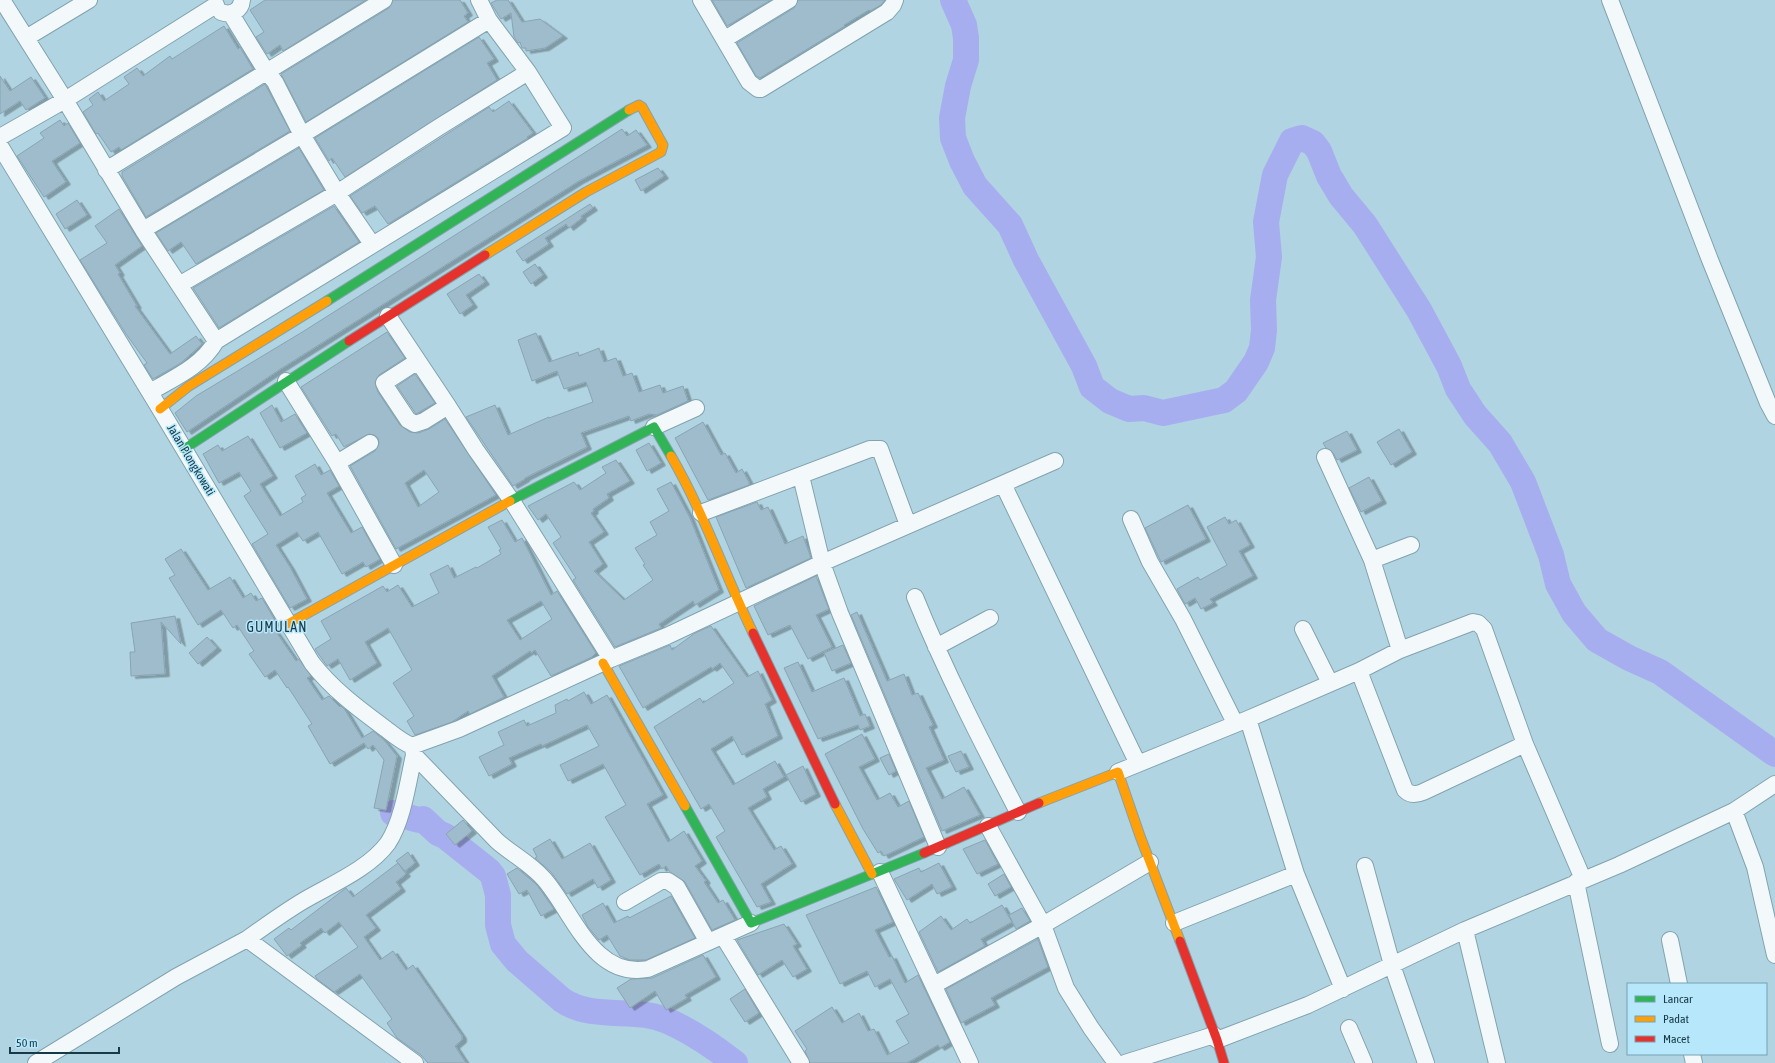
<svg xmlns="http://www.w3.org/2000/svg" width="1775" height="1063" font-family="'Asap Condensed',sans-serif">
  <style>
    .lines { fill: none; stroke-linecap: round; stroke-linejoin: round }
    .river { stroke: #a7aeef; stroke-width: 26 }
    .building { fill: #9fbccc; stroke: #89a4b3; fill-rule: evenodd; filter: url(#shadow) }
    .street-casing { stroke: #82a3af; stroke-width: 18 }
    .fast-casing { stroke: #82a3af; stroke-width: 11 }
    .slow-casing { stroke: #82a3af; stroke-width: 11 }
    .jam-casing { stroke: #82a3af; stroke-width: 11 }
    .street { stroke: #f3f9fb; stroke-width: 16 }
    .fast { stroke: #30b455; stroke-width: 9 }
    .slow { stroke: #ff9f0a; stroke-width: 9 }
    .jam { stroke: #e5322d; stroke-width: 9 }
    .labels { text-anchor: middle; dominant-baseline: central; stroke-width: 3; stroke-linejoin: round; paint-order: stroke }
    .street-label { font-size: 12px; fill: #163a47; stroke: #b7e7fb }
    .quarter-label { font-size: 14px; letter-spacing: 1px; fill: #163a47; stroke: #b7e7fb }
  </style>
  <defs>
    <filter id="shadow"><feDropShadow dx="4.5" dy="2.5" stdDeviation="0" flood-color="#0004"/></filter>
  </defs>
  <rect width="100%" height="100%" fill="#b0d4e2"/>
  <g class="lines">
    <path class="river" d="M953 0 964 25 966 38V60L958 86 952 118 953 138 962 161 975 186 1010 225 1026 260 1084 366 1092 387 1110 401 1129 409 1144 408 1163 413 1224 400 1236 391 1256 362 1262 348 1264 330 1263 300 1269 257 1266 222 1275 175 1292 141 1302 138 1313 143 1319 151 1329 176 1341 196 1365 225 1419 310 1449 366 1458 389 1475 415 1500 443 1523 482 1551 555 1558 584 1574 613 1597 640 1629 658 1660 672 1775 754
      M393 813 419 820 423 819 438 833 445 836 489 871 493 876 498 895V925L503 944 517 961 562 1000C587 1017 618 1011 646 1015 673 1018 713 1046 735 1063"/>
  </g>
  <path class="building" d="M265 0H366L283 51 280 45 267 54 256 37 264 32 250 10Z
    M393 0H460L468 13 464 16 468 22 306 122 281 74 389 8Z
    M497 0H508L522 22 540 19 563 36 545 48 526 51V48H522L520 42 518 43 514 37 511 13 501 19 494 8 491 3Z
    M712 0H771L727 26Z
    M798 0H885L881 5 870 11 869 10 844 25 845 26 760 78 756 76 737 43 794 8Z
    M224 26 238 49 240 47 253 69 121 150 119 147 111 152 98 133 96 134 83 112 93 105 89 99 98 92 104 101 129 84 124 77 137 68 143 76 170 56 172 59Z
    M479 37 494 59 487 63 497 80 345 177 332 158 329 161 315 138Z
    M0 76 10 91 31 77 45 98 26 110 20 101 0 114Z
    M265 84 290 131 146 217 122 176V172Z
    M509 101 533 133 527 137 528 138 388 224 375 206 362 213 350 196 489 107 493 112Z
    M60 120 64 126 68 123 80 143 52 161 66 182 44 197 17 156 44 138 40 133Z
    M622 129 627 136 636 130 647 145 579 181 279 370 187 432 180 421 175 413 196 396 304 331Z
    M299 148 324 190 196 264 181 242 168 251 156 233Z
    M658 168 664 176 641 191 635 180Z
    M77 200 87 215 65 229 56 214Z
    M590 204 593 208 581 216 582 218 569 228 566 224 545 238 549 244 523 261 516 251Z
    M334 206 359 242 219 328 193 288Z
    M119 209 142 246 115 265 120 273 118 274 137 306H135L170 354 196 336 202 344 181 363 153 379 144 365 147 363 126 334 80 260 107 243 95 226Z
    M535 264 543 275 531 284 523 272Z
    M479 274 485 282 466 295 473 305 460 314 447 294Z
    M387 332 405 358 379 375 375 383 378 392 400 425 410 432 418 433 429 429 445 419 496 495 396 549 350 466 375 451 379 443 378 438 374 435 369 434 344 447 336 434 332 436 301 387ZM424 470 439 492 418 507 405 483Z
    M536 333 549 362 578 352 579 356 599 348 604 362 616 358 623 376 632 373 639 392 660 385 663 393 683 386 688 401 657 415 649 414 631 421 629 416 581 433 587 447 525 478V479L513 486 466 417 495 405 508 435 549 417V418L593 402 586 382 564 389 557 371 532 381 518 340Z
    M415 374 435 403 416 414 397 386Z
    M272 405 281 422 295 414 307 433 280 448 260 413Z
    M703 422 721 455 725 453 736 473 742 469 749 482V485L708 500 675 438Z
    M1399 429 1412 452 1391 465 1377 442Z
    M1347 431 1357 450 1337 460 1333 453 1326 448 1323 443Z
    M248 436 273 476 260 484 280 516 303 502 301 498 306 495 295 476 315 464 321 475 330 470 339 486 327 493 351 533 362 527 380 559 366 567 363 562 342 574 318 532 303 541 297 532 276 545 290 567 307 599 290 608 252 544 268 534 244 496 251 491 239 472 219 483 203 454 218 445 222 451Z
    M649 443 661 463 647 471 636 450Z
    M616 460 630 481 607 494 609 498 593 509 594 511 591 513 604 532 589 542 603 564 594 571 624 600 653 580 643 565 645 564 635 548 657 535 650 522 669 511 657 489 671 482 690 518 719 590 695 605 693 601 659 624 661 628 615 647 573 580 576 578 553 543 561 537 546 514 538 520 528 506 574 482 580 490 606 473 602 467Z
    M1369 477 1382 501 1361 512 1349 488Z
    M757 502 761 510 768 507 785 544 803 536 811 558 746 588 716 517Z
    M1188 505 1206 539 1161 562 1145 528Z
    M1225 517 1229 524 1236 520 1250 545 1239 551 1253 576 1210 599 1213 603 1201 609 1195 598 1185 604 1177 589 1198 577 1200 580 1227 565 1207 527Z
    M502 520 515 542 522 538 551 595 557 591 596 653 592 657 551 676 535 650 531 653 530 651 492 676 504 697 470 714 468 711 452 722 415 735 407 721 414 716 393 683 412 670 388 628 365 642 377 663 350 680 338 659 327 666 315 649 331 639 321 621 383 586 387 592 398 585 412 607 439 593 430 574 448 565 454 578 476 567 477 568 501 554 499 550 501 549 488 527ZM541 601 552 619 520 640 507 620Z
    M181 549 208 590 230 577 243 598 251 593 256 601 262 598 276 622 272 626 296 661 299 659 311 676 307 678 322 700 329 696 340 707 341 706 345 710 362 738 373 731 384 740 397 756 386 810 374 808 384 760 373 745 368 749 364 743 330 764 308 726 312 724 288 687 287 688 275 670 265 677 249 654 254 651 237 625 233 628 221 610 198 625 169 578 175 575 165 559Z
    M816 576 829 609 816 615 832 647 808 659 790 625 768 635 754 606Z
    M857 612 887 681 904 674 912 695 918 693 933 725 929 727 944 760 926 768 942 799 964 787 980 815 942 831 851 615Z
    M175 616 181 644 161 622 165 674 131 676 130 652H135L131 623Z
    M711 626 747 677 758 671 772 700 765 704 778 736 742 755 732 736 711 749 733 785 775 761 784 777 763 789 767 797 748 808 774 850 781 846 792 864 761 884 771 902 757 907 716 837 725 831 709 804 701 809 654 727 700 698 703 703 734 683 720 663 712 669 711 667 643 708 619 666 670 645 672 650 695 633Z
    M207 637 217 648 198 664 189 653Z
    M843 645 851 663 832 671 824 653Z
    M798 662 812 692 844 678 860 716 865 714 870 726 860 730 858 725 818 739 784 668Z
    M584 692 591 704 607 695 663 795 647 804 668 842 684 831 702 861 695 866 706 881 704 882 718 903 723 900 735 920 712 930 685 882 670 872 666 866 662 869 659 864 640 875 605 817 626 805 603 764 568 781 560 765 599 746 587 725 542 746 541 744 509 758 512 764 489 776 479 757 504 745 498 732 524 720 527 726 556 713 555 705 567 699 568 701Z
    M862 734 875 759 859 767 877 800 890 793 898 807 909 801 924 837 884 856 881 851 878 853 863 829 825 754Z
    M961 751 969 767 956 772 948 756Z
    M889 754 896 771 889 775 880 758Z
    M803 766 816 794 801 802 786 775Z
    M463 820 472 831 455 845 446 834Z
    M550 839 562 859 590 843 611 880 598 888 593 879 567 894 551 872 535 858 537 857 533 849Z
    M985 840 998 864 977 874 963 849Z
    M408 852 415 863 405 871 396 861Z
    M398 863 406 874 396 882 401 889 366 915 376 928 364 937 380 960 393 951 406 970 413 965 462 1036V1040L455 1046 466 1063H428L421 1055 397 1038 387 1023 392 1019 360 974 334 992 317 979 315 976 358 947 339 922 325 933 321 928 300 943 302 945 287 956 274 939 289 928 291 930 346 888 353 897Z
    M939 863 952 887 937 894 932 884 907 900 894 879 919 868 921 872Z
    M517 868 537 885 554 909 541 916 527 890 519 894 507 874Z
    M1004 874 1011 887 995 896 988 884Z
    M876 887 893 922 875 930 889 957 892 956 905 983 918 975 950 1042 940 1048 938 1045 907 1063H810L805 1051 807 1049 795 1031 832 1007 842 1023 859 1013 868 1031 874 1029 887 1055 909 1043 896 1021 909 1014 890 979 875 987 867 971 840 984 806 915Z
    M671 896 695 938 646 960H630L620 956 607 935 599 940 588 927 582 915 603 903 614 923 628 916 629 918Z
    M1002 905 1012 922 981 939 985 946 938 972 919 932 941 916 951 930 967 919 970 923Z
    M1022 908 1030 921 1016 929 1009 915Z
    M784 924 797 944 793 946 807 969 793 977 782 960 758 975 737 940Z
    M1038 939 1048 967 991 998 995 1005 961 1023 946 989Z
    M703 955 716 977 685 995 687 998 666 1010 655 991 630 1008 617 988 631 979 652 978Z
    M745 989 759 1013 745 1022 730 999Z"/>
  <g class="lines">
    <defs>
      <path id="street" d="M2 0 65 100 143 230 216 341C202 366 174 378 150 392
        M701 0 749 82 758 89H761L887 12 893 5 895 0
        M1610 0 1710 260 1768 403 1775 416
        M221 12C231 16 241 11 242 0
        M231 14 266 71 275 82 302 135 337 193 372 244
        M26 38 89 0
        M725 39 789 0
        M0 137 65 100 216 5
        M0 146 160 409 312 663C333 690 359 709 386 729 395 736 402 742 412 746
        M106 170 384 0
        M143 230 302 135 489 20
        M179 285 337 193 439 127 528 72
        M388 316 448 406
        M216 341 563 128 528 72 489 20 479 0
        M418 361 387 381 384 383 386 387 408 420 415 424 424 421 448 406 476 450 512 501 611 659
        M286 381 337 463 394 565
        M654 427 696 408
        M1325 457 1372 560 1400 650
        M337 463 370 443
        M801 476 822 563 840 613 938 847
        M1003 484 1138 764
        M701 513 870 449H880L908 525
        M1131 519 1150 562 1183 619 1235 723
        M1372 560 1411 545
        M915 597C945 671 981 741 1018 812
        M1303 629 1330 683
        M936 647 990 618
        M1359 671 1405 790C1410 795 1416 795 1423 792L1525 744
        M412 746 459 729 611 659 667 636 822 563 1055 461
        M414 755 497 841C513 855 530 863 544 879 573 912 593 979 648 969L751 923
        M1118 772 1248 719 1359 671 1400 650 1473 622 1478 623 1484 629 1525 744 1583 879
        M1734 811 1755 867 1775 955
        M988 826 1043 925 1066 988 1091 1028 1116 1063
        M1365 866 1392 965 1426 1063
        M880 872 970 1063
        M1296 874 1343 989
        M1576 882 1610 1044
        M625 902 661 881H668L677 887 708 942
        M1174 923 1296 874 1248 719
        M1465 930 1497 1063
        M723 936 801 1063
        M247 939C265 926 283 913 303 901 330 885 369 869 388 843 403 820 408 782 414 755L413 747
        M1670 940 1679 984
        M934 985 1043 925 1150 862
        M1349 1028 1364 1063
        M1217 1040 1308 1005 1465 930 1619 865 1734 811 1775 784
        M1692 1054 1694 1063
        M36 1063 176 977 247 939 415 1063
        M1125 1063 1214 1035"/>
      <path id="fast" d="M327 301 629 110
        M184 449 349 341
        M510 501 654 427 671 456
        M685 806 751 923 924 853"/>
      <path id="slow" d="M485 255 586 192 661 152 663 145 642 107 639 105 629 110
        M160 409 189 386 327 301
        M671 456C704 513 725 575 753 633
        M288 624 510 501
        M603 663 685 806
        M1039 803 1118 772 1140 836 1180 941
        M835 804 872 874"/>
      <path id="jam" d="M349 341 485 255
        M753 633 835 804
        M924 853 1039 803
        M1180 941 1217 1040 1224 1063"/>
    </defs>
    <use href="#street" class="street-casing"/>
    <use href="#fast" class="fast-casing"/>
    <use href="#slow" class="slow-casing"/>
    <use href="#jam" class="jam-casing"/>
    <use href="#street" class="street"/>
    <use href="#fast" class="fast"/>
    <use href="#slow" class="slow"/>
    <use href="#jam" class="jam"/>
  </g>
  <g class="labels">
    <g class="street-label">
      <text transform="translate(191 460) rotate(59)">Jalan Plongkowati</text>
    </g>
    <g class="quarter-label">
      <text x="277" y="627">GUMULAN</text>
    </g>
  </g>
  <rect x="1627" y="983" width="140" height="72" fill="#b7e7fb" stroke="#77a2b3"/>
  <rect x="1635" y="996" width="20" height="6" fill="#30b455" stroke="#77a2b3"/>
  <text x="1663" y="1003" font-size="12" fill="#163a47">Lancar</text>
  <rect x="1635" y="1016" width="20" height="6" fill="#ff9f0a" stroke="#77a2b3"/>
  <text x="1663" y="1023" font-size="12" fill="#163a47">Padat</text>
  <rect x="1635" y="1036" width="20" height="6" fill="#e5322d" stroke="#77a2b3"/>
  <text x="1663" y="1043" font-size="12" fill="#163a47">Macet</text>
  <path d="M10 1047v6h109v-6" fill="none" stroke="#163a47" stroke-width="2"/>
  <text x="16" y="1047" font-size="12" fill="#163a47" stroke="#b7e7fb" stroke-width="3" paint-order="stroke">50 m</text>
</svg>
